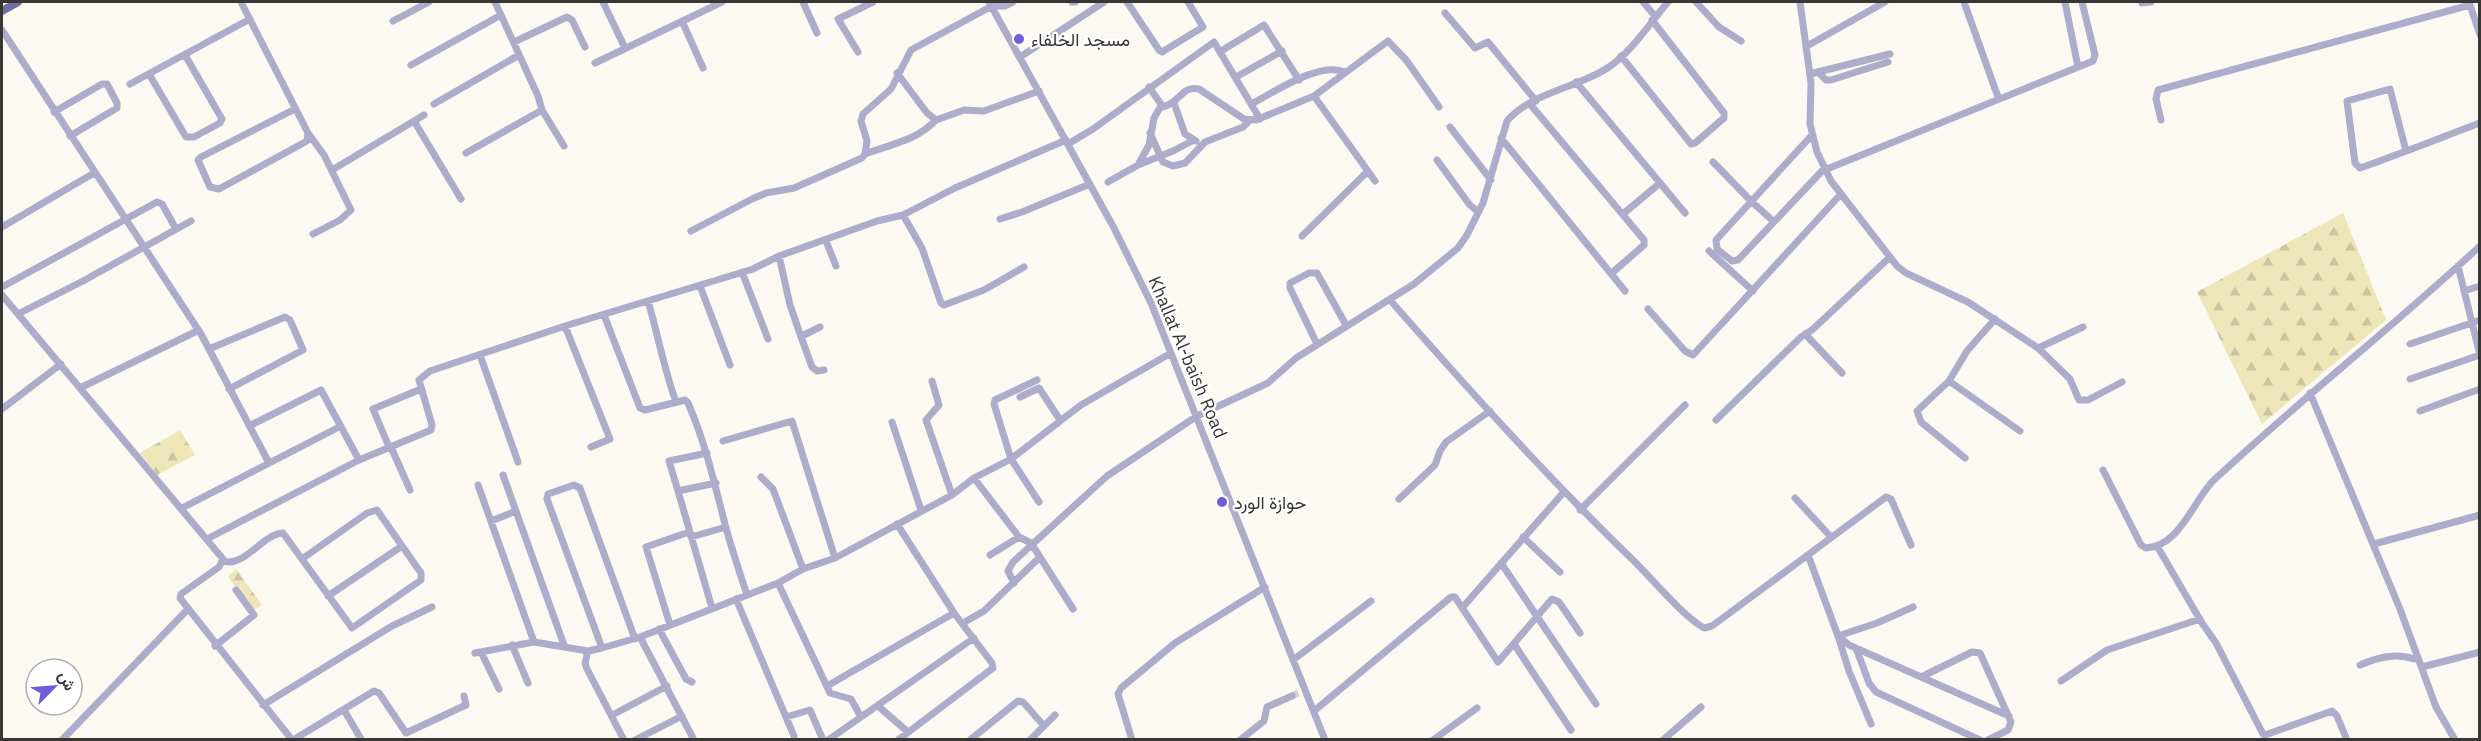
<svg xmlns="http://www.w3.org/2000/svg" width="2481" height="741" font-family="'IBM Plex Sans',Vazirmatn,sans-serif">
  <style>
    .forest { fill: url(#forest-firs) }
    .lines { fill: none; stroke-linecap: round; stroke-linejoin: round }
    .minor-tunnel { stroke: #d4d2cc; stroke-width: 7; stroke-dasharray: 7 3.5; stroke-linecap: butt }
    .minor { stroke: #adadcb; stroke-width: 7 }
    .major { stroke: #6f6ea1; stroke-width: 8 }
    .poi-dot { fill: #6c5ed8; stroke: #fff; stroke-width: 2 }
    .labels { text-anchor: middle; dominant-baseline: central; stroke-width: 4.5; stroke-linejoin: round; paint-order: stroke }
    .poi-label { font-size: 18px; fill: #383734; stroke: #fff; text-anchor: start }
    .street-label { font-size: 18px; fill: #383734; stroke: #fff }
  </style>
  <defs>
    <pattern id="forest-firs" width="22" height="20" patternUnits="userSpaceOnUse" patternTransform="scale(1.5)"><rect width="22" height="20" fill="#eee5b9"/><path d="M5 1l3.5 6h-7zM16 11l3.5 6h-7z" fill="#cdc5a0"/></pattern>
  </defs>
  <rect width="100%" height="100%" fill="#fbf9f2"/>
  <path class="forest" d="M2343 213 2386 320 2262 424 2197 292Z
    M180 430 195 455 157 475 140 453Z
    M236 569 262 605 254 610 228 577Z"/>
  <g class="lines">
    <path class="minor-tunnel" d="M1292 696 1300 692"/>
    <path class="minor" d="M241 2 308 133 307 141 219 189 210 187 198 160 201 157 295 109
      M603 2 625 48
      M803 2 817 33
      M989 2 1114 228 1151 303 1325 740
      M1072 2H1075
      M1127 2 1159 50 1162 52 1203 27 1188 2
      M1643 2 1655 16
      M1696 2 1719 27 1741 41
      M1800 2 1811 83 1810 124 1817 152 1831 181 1897 266 1906 273 1968 302 2038 348 2070 379 2079 400H2088L2122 382
      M1964 2 1998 97
      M2065 2 2078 67
      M2469 2 2480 35
      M2142 3 2151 2
      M1445 13 1475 48 1488 42 1536 101
      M393 21 429 2
      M682 21 703 68
      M2 30 201 334 269 463
      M514 42 567 17 572 20 585 47
      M1807 46 1885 2
      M1221 51 1264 25 1299 80
      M858 52 838 19 873 2
      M1621 56 1691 144 1695 143 1724 118V113L1652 20
      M1020 57 1104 2
      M595 63 722 2
      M411 65 501 15
      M1818 72 1826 80H1831L1888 62
      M897 73 927 113 936 120 964 110 984 111 1039 91
      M149 74 186 137H194L220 123 222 119 185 55
      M1810 74 1890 54
      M1236 77 1282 51
      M1576 82 1685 213
      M130 84 250 19
      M1149 87 1163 107C1181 102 1182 85 1199 89L1244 119 1256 120 1314 96 1388 41 1407 61 1439 107
      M1314 96 1375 181
      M1174 103 1185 134 1196 141
      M434 104 519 55
      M1251 104C1275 92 1319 61 1345 72
      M1530 104 1644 240V245L1612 273
      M1161 106 1154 118 1149 145 1138 165 1173 151 1194 140
      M542 110 564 146
      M54 112 102 84H107L117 103V108L70 136
      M2161 120 2156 99 2158 90 2470 5
      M414 121 461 199
      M1450 127 1491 180
      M308 133 324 155 351 210 340 220 313 234
      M1150 133 1163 162 1173 166 1185 163 1205 142 1243 127 1249 121
      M1812 135 1716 240 1717 249 1732 261 1738 260 1822 171 2093 61 2095 55 2082 2
      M1501 138 1625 291
      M1068 144 1093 129 1214 42 1260 119
      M2406 151 2390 89 2347 101 2355 163 2360 168C2400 154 2440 138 2480 123
      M466 153 542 110 538 96 495 2
      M865 154C891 144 916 141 936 120
      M1437 160 1469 204 1478 212
      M1713 162 1751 201 1773 221
      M332 170 424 115
      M1108 182 1138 165
      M1623 214 1660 183
      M903 215 922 248 941 303 944 305 984 290 1024 267
      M1000 219 1022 212 1090 184
      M2 227 94 173
      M691 231 752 199 766 193 794 188 862 158 865 154 867 141 861 121 863 114 891 89 911 50 992 6H1005L1013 2
      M1302 236 1368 171
      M826 241 836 266
      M1709 251 1753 291
      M779 256 790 305 800 334 804 335 820 327
      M2458 266 2480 355
      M742 272 768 339
      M700 286 730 365
      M2 287 157 202 162 204 176 229
      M2464 291 2480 286
      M2 295 223 559 219 567 181 594 180 598 292 740
      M1390 300C1469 390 1549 479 1635 562 1654 581 1683 616 1704 628L1712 626 1886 497 1891 499 1911 545
      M648 301C658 335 664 369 676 402
      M1648 309 1685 351 1693 355 1841 194
      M18 314 83 281 191 221
      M604 315 640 408 645 410 685 400 688 403C706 444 715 486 726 528 732 550 740 573 747 595
      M565 326 610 439 591 447
      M800 334 812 367 817 371 824 370
      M1805 334 1842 373
      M1317 344 1290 288V283L1309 273H1317L1346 325
      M2410 344 2480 320
      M2038 348 2083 327
      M209 349 285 317 290 320 303 350 229 389
      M480 355 518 462
      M2410 379 2480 355
      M1037 380 995 400 994 404 1011 459 1039 502
      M932 381 939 405 926 420 952 495
      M1949 381 2020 431
      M80 388 197 331
      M2310 393 2400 609 2436 707 2455 740
      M1020 397 1039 388 1060 420
      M2 409 61 364
      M2420 411 2480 389
      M1716 420 1801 337 1812 330 1890 257
      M892 422 921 510
      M249 426 321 390 359 460
      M723 441 792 421 835 558
      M389 447 373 409 421 389
      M391 447 410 490
      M1965 458 1921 422 1917 411 1949 381 1967 351 1995 319
      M2103 470 2141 545 2146 548C2181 546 2194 498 2215 479 2301 399 2394 326 2480 246
      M503 475 564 645
      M761 477 773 489 803 569
      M974 478 1019 537 1031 543 1073 609
      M478 485 534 642
      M678 491 669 461 707 453
      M1795 498 1831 537
      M1399 499 1435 465 1440 451 1446 442 1490 411
      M182 508 341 426
      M1580 510 1685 405
      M491 521 516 511
      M897 524 954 613 992 663 993 668 898 740
      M691 537 726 527
      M1523 537 1560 572
      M207 539 359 460 431 430 432 425 419 380 430 371 565 326 753 269 779 256 877 221 903 215 955 188 1066 140
      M2374 544 2480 515
      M2157 546 2202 623 2216 643 2263 734 2265 735 2332 711 2337 716 2347 740
      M990 555 1019 537
      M1808 555 1838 636 1877 623 1913 607
      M223 561C245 568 262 534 283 533L352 628 421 580V573L377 510 367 513 302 559
      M1501 563 1596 704
      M778 583 830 693 851 699 861 717
      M1014 583 1008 571 1013 562 1107 476 1197 416 1268 383 1296 358 1414 284 1458 248 1467 235 1483 203 1507 121C1532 92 1578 88 1609 67 1632 51 1650 23 1668 2
      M328 596 402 546
      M736 599 794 736
      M712 608 678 491 716 483
      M1462 608 1563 493
      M963 623 984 611 1040 557
      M670 625 646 547 689 532
      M659 629 686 679 692 682
      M640 637 694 740
      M1514 644 1571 730
      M512 645 528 683
      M215 646 254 615 236 590
      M602 648 547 499 548 494 574 485 580 488 635 639
      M1856 648 1869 683 1876 692 1980 740
      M588 651 585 663 587 669 624 740
      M481 652 499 689
      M475 653 534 642 588 651 602 648 640 637 778 583 803 569 835 558 952 495 974 478 1011 459 1081 405 1171 353
      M1293 660 1371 601
      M2360 665C2377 658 2395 652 2414 659L2418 657
      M2422 667 2480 652
      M1921 677 1972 652 1980 653 2011 722 2008 730 1988 740
      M2061 681 2107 650 2200 619
      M827 686 954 613
      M263 705 392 626 432 607
      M878 706 908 732
      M344 710 361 739
      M1314 711 1451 597H1455L1498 662 1552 599 1559 602 1580 633
      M616 713 667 686
      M786 717 810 710 823 740
      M1871 724 1849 671 1838 636 1849 645 2009 716
      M62 740 187 610
      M293 740 374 691 379 693 406 733 466 705 464 696
      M635 740 682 716
      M828 740 974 638
      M970 740 1018 701 1023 702 1044 726
      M1030 740 1055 715
      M1132 740 1118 694 1121 688 1175 643 1265 587
      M1240 740 1264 721 1267 707 1292 696
      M1433 740 1477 708
      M1663 740 1701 707"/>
    <path class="major" d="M2 11 18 2"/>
  </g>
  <g class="poi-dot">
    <circle cx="1019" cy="39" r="6"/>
    <circle cx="1222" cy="502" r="6"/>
  </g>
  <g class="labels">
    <g class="poi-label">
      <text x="1031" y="39">مسجد الخلفاء</text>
      <text x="1234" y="502">حوازة الورد</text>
    </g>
    <g class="street-label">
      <text transform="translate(1188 357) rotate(67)">Khallat Al-baish Road</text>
    </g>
  </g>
  <rect width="2481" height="741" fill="none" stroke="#383734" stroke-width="6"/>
  <g transform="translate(54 687) rotate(65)"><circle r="28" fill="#ffffff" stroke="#afafae" stroke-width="1.5"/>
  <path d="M0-4.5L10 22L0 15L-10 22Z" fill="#6c5ed8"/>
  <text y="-9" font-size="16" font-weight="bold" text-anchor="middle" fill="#383734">ش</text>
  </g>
</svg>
